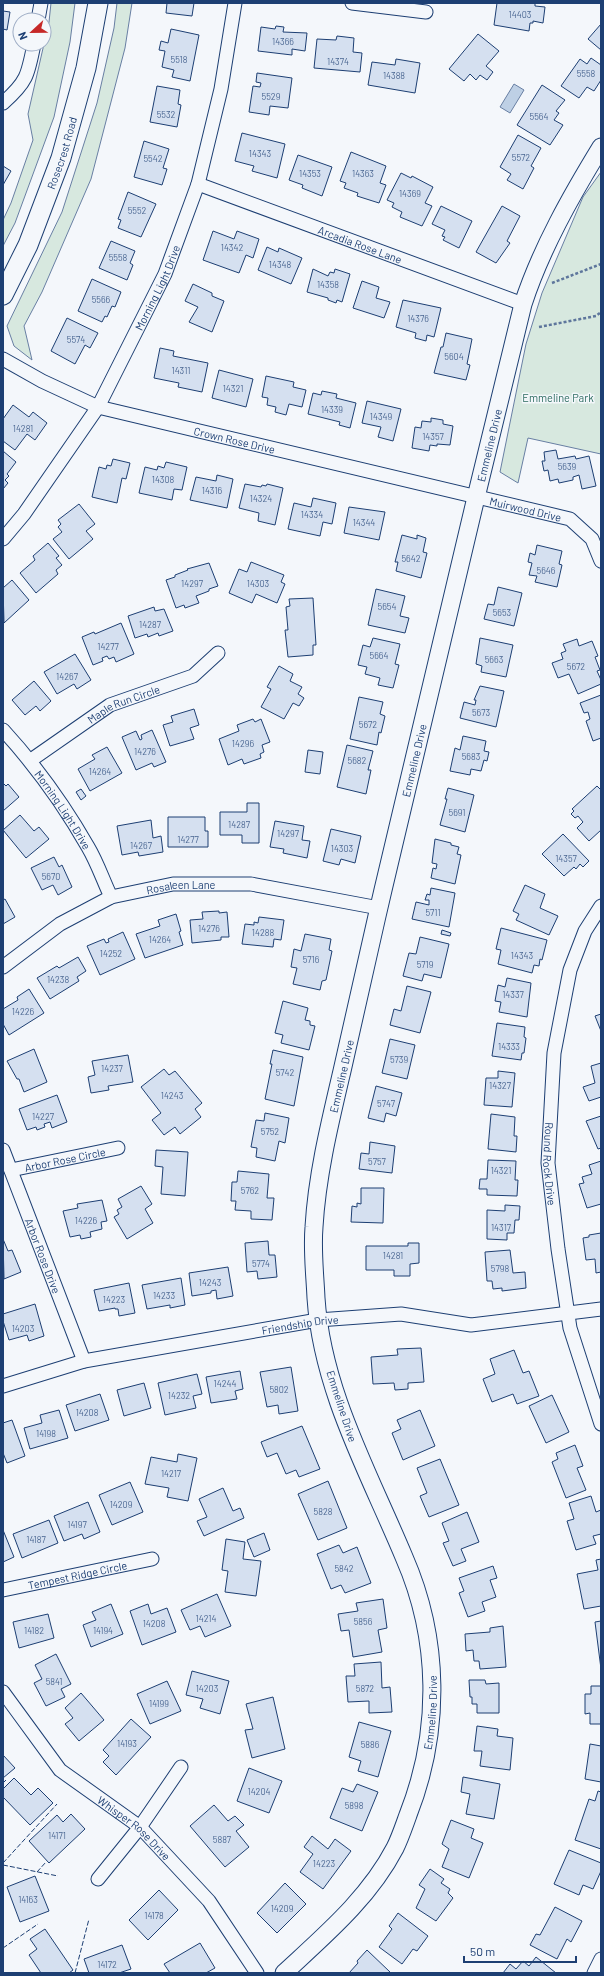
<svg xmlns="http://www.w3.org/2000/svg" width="604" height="1976" font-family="Barlow,sans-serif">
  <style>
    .green { fill: #d7e8df; stroke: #687fa3 }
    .water { fill: #bed0e5; stroke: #687fa3 }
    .building { fill: #d5e0f0; stroke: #1d3f73 }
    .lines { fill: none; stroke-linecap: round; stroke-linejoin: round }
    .minor-casing { stroke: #1d3f73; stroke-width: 15 }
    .tertiary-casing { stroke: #1d3f73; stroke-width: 19 }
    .secondary-casing { stroke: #1d3f73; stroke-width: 21 }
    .path { stroke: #5e769c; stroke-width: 2.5; stroke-dasharray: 3 2; stroke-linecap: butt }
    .minor { stroke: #f4f7fb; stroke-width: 13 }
    .tertiary { stroke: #f4f7fb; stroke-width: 17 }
    .secondary { stroke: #f4f7fb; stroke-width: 19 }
    .fence { stroke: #1d3f73; stroke-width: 1; stroke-dasharray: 5 2; stroke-linecap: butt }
    .labels { text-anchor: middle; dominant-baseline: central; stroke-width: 3; stroke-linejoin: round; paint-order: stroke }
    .number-label { font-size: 9px; fill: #4b6792 }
    .street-label { font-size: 11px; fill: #1d3f73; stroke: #f4f7fb }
    .park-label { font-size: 11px; fill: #2c6c60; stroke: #f4f7fb }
  </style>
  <rect width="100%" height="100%" fill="#f4f7fb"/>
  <path class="green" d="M51 3H75L70 42 54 117 15 223 3 246V220L11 203 33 140 28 114 49 22Z
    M117 3H132L125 48 91 179 42 292 24 326 32 360 14 346 7 326 62 212 97 103 114 28Z
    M601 172V454L528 438 518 483 500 472 526 344 542 293 583 197Z"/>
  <path class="water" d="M514 84 524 90 510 113 500 107Z"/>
  <path class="building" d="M167 3H198H194L192 16 166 13Z
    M497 3H535V6L545 7 543 23 533 21V23H530L529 31 494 25Z
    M3 11 10 12 7 30 3 29Z
    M601 24V50L588 39Z
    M276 26 284 27 283 32 307 33 305 51 292 49V55L258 51 261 27 275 29Z
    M171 29 199 35 190 81 172 77 174 70 162 67 165 51 159 50 161 41 168 43Z
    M478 34 499 51 486 66 493 72 487 80 480 75 476 80 470 74 464 81 449 69Z
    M337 36 354 38 353 52 362 53 360 72 314 68 317 39 336 40Z
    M591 58 601 65V80L594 91 587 87 579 98 561 86 580 59 587 64Z
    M396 59 420 63 415 93 368 85 372 62 395 65Z
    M257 73 292 78 288 108 270 106 269 115 249 112 253 86 260 87 261 83 256 82Z
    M542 85 565 100 556 111 559 113 554 120 563 125 550 145 517 125Z
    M157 86 180 90 178 104 181 105 177 127 150 122Z
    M242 133 285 144 277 178 252 171 254 166 235 161Z
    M518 135 541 148 531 166 534 168 523 189 507 180 511 174 500 167Z
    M144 141 169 149 163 168 167 169 162 185 134 177Z
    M351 152 386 166 380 183 386 185 379 203 357 196 358 193 344 188 346 183 340 181Z
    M298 155 332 167 322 196 302 188 303 185 289 180Z
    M3 166 11 171 3 185Z
    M401 173 411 178 412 176 433 187 425 203 432 206 422 226 400 217 402 212 392 207 394 203 387 200Z
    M128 192 156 204 141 237 118 228 121 220 118 219Z
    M441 206 472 221 459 248 443 240 445 237 442 236 445 230 432 224Z
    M502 206 520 216 507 241 510 243 496 263 476 252Z
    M213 231 234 239 237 231 259 239 253 258 246 255 239 273 203 260Z
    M111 241 135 251 130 263 133 265 127 280 99 268Z
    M267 247 278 252 279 248 302 258 291 284 258 270Z
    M313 269 328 276 330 272 334 273 335 269 350 274 342 302 337 300 336 303 328 300V298L307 292Z
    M92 279 121 292 115 307 112 306 107 317 105 316 102 322 78 311Z
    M362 281 379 287 376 298 390 302 384 318 353 308Z
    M193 284 212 293V296L224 301 212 332 189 322 198 307 185 301Z
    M403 300 441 308 434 337 427 335 426 341 415 338 416 333 396 327Z
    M67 318 98 333 90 348 85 345 75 364 51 351Z
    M446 333 472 339 467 364 470 365 466 380 434 373 441 347H443Z
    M160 348 174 351 173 356 208 363 202 392 178 387 179 383 154 378Z
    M219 370 253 379 246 407 212 398Z
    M266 376 294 382 293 387 306 390 302 407 289 404 286 415 275 412 276 407 267 405 268 398 262 397Z
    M322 391 337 394 336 398 356 403 350 428 339 425 340 422 308 414 313 393 321 395Z
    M367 401 401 409 393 441 378 437 381 427 362 423Z
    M13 405 29 417 33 412 47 423 35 440 27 434 15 450 3 441V419Z
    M431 418 443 420V424L453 426 450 445 437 444V446L430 445 429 451 412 448 415 427 421 428 422 421 431 422Z
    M556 450 558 459 575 456 576 459 589 456 596 486 582 489 579 475 573 477V480L559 483 558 479 550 481 548 470 544 471 542 461H545L544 452Z
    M3 451 16 462 7 474 9 476 5 480 8 483 3 489Z
    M113 459 130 463 126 479 122 478 117 503 92 497 99 467 106 469 107 465 111 466Z
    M166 462 187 467 182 490 174 489 172 500 139 493 145 467 157 470 158 466 164 468Z
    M217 475 233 479 227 508 190 500 196 477 216 481Z
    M245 484 261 487 262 485 266 486 267 484 283 488 275 525 258 521 259 513 239 508Z
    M313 498 336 503 332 524 323 522 320 536 288 529 294 503 311 507Z
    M79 504 95 524 86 531 93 539 69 559 53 539 62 532 58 527 61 524 58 520Z
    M349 507 385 512 379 540 344 533Z
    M402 535 417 539V535L426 538 423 552 427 553 421 578 396 571 398 562H395Z
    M48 543 59 556 56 558 62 565 56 570 58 574 36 593 20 573 35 560 33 556Z
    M537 545 562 551 559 564 562 565 557 587 535 582 537 576 529 575 532 563 528 562 530 553 535 555Z
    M251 562 284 575 281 582 285 584 277 603 256 594 252 603 229 593 239 569 247 572Z
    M209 563 218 586 209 589V591L196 596 199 603 185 608 184 605 176 608 166 580 175 577V575L188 570 187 569Z
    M12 580 29 600 4 623 3 588Z
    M498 587 522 593 514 626 484 619 488 604 494 605Z
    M376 589 405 596 400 616 409 618 405 633 368 625Z
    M313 598 316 645H313V655L288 657 285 630H288L286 607 290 606 289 599Z
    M154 607 155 611 164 609 173 631 159 636 158 633 148 637 147 634 135 638 128 616Z
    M121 623 134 654 116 662 114 657 109 659 107 656 102 658 103 661 93 665 82 637 94 632 95 634Z
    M373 638 400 644 395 664 399 665 393 688 378 685 380 678 365 674 367 667 358 665 363 645 370 647Z
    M480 638 513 645 506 677 481 672 482 666 476 664Z
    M577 639 579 646 592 641 598 656 595 657 600 670 597 671 601 680V684L578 694 569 674 558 678 552 663 563 659 561 653 566 651 563 644Z
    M75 654 91 680 77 689 74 684 57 694 44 672Z
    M279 666 293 674 290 681 302 687 298 694 304 698 299 706 293 703 284 719 261 707 271 689 267 687Z
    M34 681 51 701 40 711 36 706 25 715 12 700Z
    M480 686 504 691 496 727 460 718 464 702 475 705 476 700H474Z
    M601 695V738L593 741 586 721 590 719 588 712 584 713 580 703Z
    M359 697 383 702 380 714 385 716 381 733 379 732 377 745 350 739Z
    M194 709 199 725 190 728 194 739 170 746 163 725 173 722 171 716Z
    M253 719 255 722 261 719 270 742 262 745 264 752 260 754 261 758 244 764 242 759 228 765 219 739 239 731 237 725Z
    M152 730 166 762 154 767 152 763 136 770 122 737 136 731 140 740 142 739 141 735Z
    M463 736 486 741 484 751 489 752 487 761 484 760 481 771 471 769 470 775 450 771 455 748 460 750Z
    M347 745 373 751 368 770H371L366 794 337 787Z
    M107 747 122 773 90 791 78 769 95 759 92 755Z
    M308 750 323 752 320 774 305 772Z
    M3 783 6 786 8 784 19 797 3 811Z
    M597 786 601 790V830L589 841 577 828 583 822 578 816 575 818 571 814 574 811 572 809Z
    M448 788 474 795 465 832 440 825 447 799H445Z
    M81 789 86 796 81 800 76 792Z
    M247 803H259V843H242V835H220V812H247Z
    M20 815 34 831 39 827 49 839 26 858 3 830Z
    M168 817H205V831H208V847H168Z
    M151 820 153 838 161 836 163 852 139 856 138 852 122 855 117 826Z
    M275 821 304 826 302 840 310 841 307 858 283 853 284 849 270 847Z
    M331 829 361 836 355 863 341 859 339 865 323 861Z
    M563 834 589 861 583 867 580 864 576 869 574 867 564 876 542 854Z
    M435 839 451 843V845L459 847 457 854 461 855 455 884 431 878 433 868 436 869 437 864 432 863Z
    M54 857 59 867 62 865 72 887 58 895 53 885 42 890 31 868Z
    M525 885 545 894 540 908 558 916 549 935 516 920 519 914 513 911Z
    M431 888 455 893 449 927 412 919 416 902 429 905V900H425L427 894 430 895Z
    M5 899 15 917 3 924V900Z
    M219 911V913L227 912 229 937H221V940L192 943 190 920 203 919 202 912Z
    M176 914 181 931 179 932 183 945 145 958 136 934 160 926 158 920Z
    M259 917 284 920 281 940 274 939 273 947 242 944 245 924 254 925V922L258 923Z
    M501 928 547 940 542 960 540 959 539 966 534 965 532 973 498 964 501 950 496 949Z
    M442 930 451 933 450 936 441 934Z
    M123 932 135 959 100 975 87 946 104 939 106 943 109 942 108 939Z
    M305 934 331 939 329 950 332 951 326 980 322 981 320 990 293 984 297 968 291 967 294 949 301 951Z
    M420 937 449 944 441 978 424 974 422 981 403 976 409 953 416 954Z
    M78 957 86 971 77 977 79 981 50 999 37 978 57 966 59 968Z
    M507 978 531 983 527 1017 499 1012 501 1002 495 1001 498 985 505 987Z
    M407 986 431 992 420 1033 390 1025 394 1009 401 1011Z
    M29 989 44 1013 9 1035 3 1024V1009L18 1000 17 997Z
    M283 1001 308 1008 305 1020 310 1021V1025L315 1026 309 1050 281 1043 283 1035 275 1033Z
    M601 1014V1031L595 1016Z
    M497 1023 525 1027 524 1037 526 1038 524 1053H522L521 1060 492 1056Z
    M390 1039 415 1045 407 1079 382 1073Z
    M34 1049 47 1082 24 1092 19 1079H17L7 1061Z
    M273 1050 303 1057 294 1106 265 1099 272 1064H270Z
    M128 1055 133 1082 108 1086 109 1090 91 1093 88 1077 95 1075 92 1061Z
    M601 1063V1097L589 1101 583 1087 595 1083 591 1066Z
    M164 1069 169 1075 175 1071 202 1103 195 1109 201 1117 180 1134 175 1127 164 1135 152 1120 161 1113 141 1087Z
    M498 1071 515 1073 512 1107 484 1105 486 1078H498Z
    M376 1086 402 1093 396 1116 386 1113 384 1122 368 1118Z
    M57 1095 67 1122 52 1128 50 1122 44 1124 45 1127 37 1130 36 1127 27 1130 19 1109Z
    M265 1113 289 1118 285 1143 279 1141 275 1161 256 1157 257 1148 251 1147 256 1120 264 1121Z
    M491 1114 515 1117 514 1136H517L516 1152 488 1149Z
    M601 1116V1148L598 1149 586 1121Z
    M370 1142 395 1146 392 1173 359 1169 361 1153 369 1154Z
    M156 1150 188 1152 185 1196 161 1194 163 1167 155 1166Z
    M488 1160 516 1161 515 1180H518L517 1196 487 1195V1189H479L480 1179H487Z
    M601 1161V1204L587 1208 579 1184 584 1183 582 1177 592 1174 589 1165Z
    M238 1171 269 1174 267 1198H274L272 1220 251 1219V1211L235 1210 236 1201H231L232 1182H237Z
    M141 1186 152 1204 145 1209 153 1223 127 1239 114 1217 119 1214 117 1210 122 1207 118 1199Z
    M361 1188H384L383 1223 351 1222 352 1206 357 1207V1203L361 1204Z
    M102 1200 107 1221 101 1222 102 1229 90 1232 91 1237 81 1239 80 1235 70 1237 63 1211 78 1208 77 1204Z
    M505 1205 520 1206 519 1220H515L514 1233H507V1240L487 1239V1210L505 1211Z
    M601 1233V1272L596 1273 595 1259 586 1260 583 1238 589 1237V1235Z
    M3 1239 8 1251 12 1250 21 1272 4 1279Z
    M268 1241 269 1255H275L277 1277 258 1279 257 1271 247 1272 245 1243Z
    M408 1243H419V1263L410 1264V1276H394V1270H366V1246H408Z
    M510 1250 513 1273 525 1272 526 1288 502 1291V1288L493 1289 492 1281H487L485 1252Z
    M228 1267 233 1296 217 1299 216 1290 211 1291V1293L192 1296 189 1273Z
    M181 1278 185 1305 170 1308V1305L147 1309 142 1285Z
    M129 1283 135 1313 119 1316 118 1309H115V1308L99 1311 94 1290Z
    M35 1304 44 1336 29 1341 27 1335 9 1340 3 1321V1314Z
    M421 1348 424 1382 408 1383V1389L395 1390 394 1383 373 1384 371 1357 398 1355 397 1349Z
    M514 1350 523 1373 529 1371 539 1396 517 1404 513 1394 492 1402 483 1379 495 1374 490 1359Z
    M291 1367 298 1411 279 1414 278 1405 267 1407 260 1372Z
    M240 1371 243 1389 235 1391 237 1399 211 1403 206 1377Z
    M197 1374 202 1394 193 1396 196 1408 165 1415 158 1383Z
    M144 1383 151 1408 124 1416 117 1390Z
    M100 1394 109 1420 75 1431 66 1405Z
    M552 1395 569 1432 546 1443 529 1406Z
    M59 1410 68 1438 30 1449 24 1428 42 1423 40 1415Z
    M420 1410 435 1446 403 1460 392 1433 401 1429 397 1420Z
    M12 1420 25 1456 7 1463 3 1453V1423Z
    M302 1426 320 1469 299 1477 296 1470 286 1474 277 1453 267 1457 261 1442Z
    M575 1445 583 1466 577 1468 586 1490 566 1498 552 1462 558 1459 556 1453Z
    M178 1454 197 1458 188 1501 167 1497 169 1488 145 1484 151 1457 177 1462Z
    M440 1459 459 1505 429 1517 420 1496 427 1493 417 1468Z
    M328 1481 347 1528 318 1540 298 1494Z
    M130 1482 143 1512 112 1525 99 1495Z
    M223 1488 233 1511 240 1508 244 1518 204 1536 197 1521 207 1517 199 1499Z
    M591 1496 596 1512 601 1510V1534L593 1536 596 1544 576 1550 567 1521 574 1519 569 1503Z
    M88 1502 100 1532 84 1539 82 1534 64 1541 54 1516Z
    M467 1512 479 1542 461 1549 466 1561 453 1566 443 1543 449 1541 442 1523Z
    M49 1520 58 1543 22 1558 13 1534Z
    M3 1530 14 1557 3 1562Z
    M264 1533 270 1550 254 1557 247 1540Z
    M226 1539 245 1542 243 1559 261 1561 256 1596 225 1592 228 1571 222 1570Z
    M339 1545 343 1553 357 1547 371 1583 345 1593 341 1585 331 1589 317 1554Z
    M601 1559V1606L584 1609 577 1574 598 1570 596 1560Z
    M493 1566 497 1578 490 1580 496 1597 482 1602 485 1611 468 1617 459 1593 464 1591 459 1578Z
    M217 1594 231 1626 205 1637 200 1626 190 1630 181 1610Z
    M383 1599 387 1628 378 1630 382 1652 353 1657 349 1630 341 1631 338 1614 358 1611 356 1603Z
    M111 1604 123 1634 91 1647 83 1625 96 1620 92 1612Z
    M148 1604 151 1614 167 1608 176 1632 142 1645 130 1611Z
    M48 1614 54 1638 19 1648 13 1622Z
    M601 1621V1669L595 1622Z
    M503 1626 506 1667 480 1669 479 1661H474L473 1650 466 1651 465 1634 490 1632V1628Z
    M56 1654 71 1684 61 1689 65 1697 46 1706 34 1683 42 1679 35 1665Z
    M381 1662 382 1688 390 1687 392 1712 369 1713V1701L348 1702 346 1676H355L354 1664Z
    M192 1671 229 1681 220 1714 200 1708 203 1699 186 1695Z
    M469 1680H485L486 1684 499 1683V1713H477V1704H472V1697H470Z
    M167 1681 181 1711 150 1724 137 1694Z
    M591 1686H601V1724H590V1713L585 1714V1694H591Z
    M81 1693 104 1720 79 1741 65 1724 73 1718 65 1708Z
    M273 1697 285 1749 252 1758 245 1730 253 1729 246 1704Z
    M131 1719 151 1737 116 1775 103 1762 109 1756 103 1750Z
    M359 1722 391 1731 378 1777 358 1771 361 1761 349 1757Z
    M477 1726 498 1729 497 1736 513 1738 510 1770 480 1766 482 1751H474Z
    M590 1744 601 1746V1782L585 1779Z
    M3 1755 15 1768 3 1778Z
    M249 1768 282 1781 269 1813 237 1801Z
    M463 1777 500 1784 494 1819 466 1814 470 1794 461 1792Z
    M14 1778 31 1795 38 1788 53 1803 30 1825 3 1797V1789Z
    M357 1784 378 1792 362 1831 330 1818 342 1788 353 1792Z
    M598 1791 601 1792V1849L575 1840 589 1799 595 1801Z
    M214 1805 228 1821 235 1816 244 1825 236 1831 249 1847 225 1867 190 1826Z
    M71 1814 85 1829 49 1863 29 1841 57 1815 63 1822Z
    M451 1820 474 1829 471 1838 483 1843 469 1878 442 1867 449 1849 442 1844Z
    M312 1836 328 1849 335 1839 351 1851 323 1889 300 1872 313 1854 304 1847Z
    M569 1850 601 1863V1871L593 1889 583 1885 579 1895 554 1884Z
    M430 1869 444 1879 441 1883 450 1889 448 1893 453 1898 436 1921 416 1908 425 1889 419 1885Z
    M35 1876 49 1911 20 1922 7 1887Z
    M285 1883 306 1904 277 1933 257 1913Z
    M159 1890 178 1910 148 1940 129 1920Z
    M555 1907 582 1921 571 1942 567 1939 557 1959 530 1945 536 1934 540 1935Z
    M398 1913 428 1936 417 1951 413 1949 402 1964 379 1947 392 1929 389 1926Z
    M45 1929 73 1970 69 1973H41L29 1955 37 1949 30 1939Z
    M200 1943 215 1968 206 1973H170L164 1964Z
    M122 1945 131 1969 119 1973H89L84 1959Z
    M367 1950 390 1972V1973H349L358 1963 357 1961Z
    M536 1957 556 1973H503L510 1964 516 1969 523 1961 529 1966Z"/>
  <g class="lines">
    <defs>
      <g id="minor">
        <path d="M352 3 426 12"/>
        <path d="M38 20 41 3"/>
        <path d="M3 103C27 82 28 75 34 44"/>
        <path id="s1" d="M198 184 523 304"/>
        <path id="s2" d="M3 359 42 381 98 407 570 519 592 539 601 561"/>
        <path id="s3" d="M3 539 24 514 98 407 165 274 198 184 221 89 235 3"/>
        <path id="s4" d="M3 730C36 766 64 805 88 847 97 862 103 880 111 897"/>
        <path id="s5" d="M31 760 110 705 193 676 218 653"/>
        <path id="s6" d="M601 906 585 931 570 970 554 1053 548 1163 558 1249 570 1328 601 1424"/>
        <path id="s7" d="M3 967 60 924 111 897 173 884H251L379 908"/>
        <path id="s8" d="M3 1150 84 1361"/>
        <path id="s9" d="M11 1170 118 1148"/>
        <path id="s10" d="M3 1386 84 1361 318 1320 401 1314 471 1325 601 1309"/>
        <path id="s11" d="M3 1590 152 1559"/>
        <path id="s12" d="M3 1692 60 1770 140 1827 209 1901 257 1973"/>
        <path d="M98 1879 140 1827 181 1767"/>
        <path d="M594 1973 601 1959"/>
      </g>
      <g id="tertiary">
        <path id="s13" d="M284 1973C325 1935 369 1898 395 1848 400 1838 404 1826 408 1815 441 1731 440 1639 404 1557 369 1473 322 1390 316 1298 315 1275 312 1251 314 1227 317 1175 330 1122 342 1071 356 1010 369 950 383 890 429 694 475 499 523 304 541 249 571 196 601 147"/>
      </g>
      <g id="secondary">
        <path id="s14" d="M3 295 28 245 61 158 86 68 98 3"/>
      </g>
    </defs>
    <use href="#minor" class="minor-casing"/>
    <use href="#tertiary" class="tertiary-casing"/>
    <use href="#secondary" class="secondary-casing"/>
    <path class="path" d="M552 283 601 264
      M539 327 596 316 601 312"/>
    <use href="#minor" class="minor"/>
    <use href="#tertiary" class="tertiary"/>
    <use href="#secondary" class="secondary"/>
    <path class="fence" d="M3 1783 6 1780
      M3 1863 57 1804
      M3 1865 58 1876
      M37 1872 46 1862
      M3 1948 38 1924
      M75 1973 89 1919"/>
  </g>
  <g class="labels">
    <g class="number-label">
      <text x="520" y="14">14403</text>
      <text x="283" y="41">14366</text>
      <text x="179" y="59">5518</text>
      <text x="338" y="61">14374</text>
      <text x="586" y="73">5558</text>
      <text x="394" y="75">14388</text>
      <text x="271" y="96">5529</text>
      <text x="166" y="114">5532</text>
      <text x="539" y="116">5564</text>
      <text x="260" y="153">14343</text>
      <text x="521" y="157">5572</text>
      <text x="153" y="158">5542</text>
      <text x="310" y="173">14353</text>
      <text x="363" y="173">14363</text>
      <text x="410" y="193">14369</text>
      <text x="137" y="210">5552</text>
      <text x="232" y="247">14342</text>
      <text x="118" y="257">5558</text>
      <text x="280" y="264">14348</text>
      <text x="328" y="284">14358</text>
      <text x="101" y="299">5566</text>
      <text x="418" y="318">14376</text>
      <text x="76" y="339">5574</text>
      <text x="454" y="356">5604</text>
      <text x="181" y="370">14311</text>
      <text x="233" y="388">14321</text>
      <text x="332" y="409">14339</text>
      <text x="381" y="416">14349</text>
      <text x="23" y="428">14281</text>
      <text x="433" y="436">14357</text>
      <text x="567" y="466">5639</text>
      <text x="163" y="479">14308</text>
      <text x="212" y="490">14316</text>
      <text x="261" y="498">14324</text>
      <text x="312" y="514">14334</text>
      <text x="364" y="522">14344</text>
      <text x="411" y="558">5642</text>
      <text x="546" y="570">5646</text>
      <text x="192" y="583">14297</text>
      <text x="258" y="583">14303</text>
      <text x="387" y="606">5654</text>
      <text x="502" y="612">5653</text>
      <text x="150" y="624">14287</text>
      <text x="108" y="646">14277</text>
      <text x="379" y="655">5664</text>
      <text x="494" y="659">5663</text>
      <text x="576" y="666">5672</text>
      <text x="67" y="676">14267</text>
      <text x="481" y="712">5673</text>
      <text x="368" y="724">5672</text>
      <text x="243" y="743">14296</text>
      <text x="145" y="751">14276</text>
      <text x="471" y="756">5683</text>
      <text x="357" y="760">5682</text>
      <text x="100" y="771">14264</text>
      <text x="457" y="812">5691</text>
      <text x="239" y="824">14287</text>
      <text x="288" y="833">14297</text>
      <text x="188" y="839">14277</text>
      <text x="141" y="845">14267</text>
      <text x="342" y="848">14303</text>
      <text x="566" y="858">14357</text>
      <text x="51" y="876">5670</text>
      <text x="433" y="912">5711</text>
      <text x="209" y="928">14276</text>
      <text x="263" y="932">14288</text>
      <text x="160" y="939">14264</text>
      <text x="111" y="953">14252</text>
      <text x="522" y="955">14343</text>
      <text x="311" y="959">5716</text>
      <text x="425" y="964">5719</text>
      <text x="58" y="979">14238</text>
      <text x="513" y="994">14337</text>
      <text x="23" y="1011">14226</text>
      <text x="509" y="1046">14333</text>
      <text x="399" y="1059">5739</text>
      <text x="112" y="1068">14237</text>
      <text x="285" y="1072">5742</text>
      <text x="500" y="1085">14327</text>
      <text x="172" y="1095">14243</text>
      <text x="386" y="1103">5747</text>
      <text x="43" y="1116">14227</text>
      <text x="270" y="1131">5752</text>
      <text x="377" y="1161">5757</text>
      <text x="501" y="1170">14321</text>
      <text x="250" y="1190">5762</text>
      <text x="86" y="1220">14226</text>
      <text x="501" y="1227">14317</text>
      <text x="393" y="1255">14281</text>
      <text x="261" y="1263">5774</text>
      <text x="500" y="1268">5798</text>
      <text x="210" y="1282">14243</text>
      <text x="164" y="1295">14233</text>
      <text x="114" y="1299">14223</text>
      <text x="23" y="1328">14203</text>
      <text x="225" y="1383">14244</text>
      <text x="279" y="1389">5802</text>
      <text x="179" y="1395">14232</text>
      <text x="87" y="1412">14208</text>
      <text x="46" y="1433">14198</text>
      <text x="171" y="1473">14217</text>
      <text x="121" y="1504">14209</text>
      <text x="323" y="1511">5828</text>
      <text x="77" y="1524">14197</text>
      <text x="36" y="1539">14187</text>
      <text x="344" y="1568">5842</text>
      <text x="206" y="1618">14214</text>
      <text x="363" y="1621">5856</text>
      <text x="154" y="1623">14208</text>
      <text x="34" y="1630">14182</text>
      <text x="103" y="1630">14194</text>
      <text x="54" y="1681">5841</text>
      <text x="207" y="1688">14203</text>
      <text x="365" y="1688">5872</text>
      <text x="159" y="1703">14199</text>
      <text x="127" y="1743">14193</text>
      <text x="370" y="1744">5886</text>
      <text x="259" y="1791">14204</text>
      <text x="354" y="1805">5898</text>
      <text x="57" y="1835">14171</text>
      <text x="222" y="1839">5887</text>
      <text x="324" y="1863">14223</text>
      <text x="28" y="1899">14163</text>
      <text x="282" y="1908">14209</text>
      <text x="154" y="1915">14178</text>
      <text x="107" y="1964">14172</text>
    </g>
    <g class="street-label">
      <text stroke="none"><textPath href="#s14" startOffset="154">Rosecrest Road</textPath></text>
      <text stroke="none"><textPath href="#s1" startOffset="173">Arcadia Rose Lane</textPath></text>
      <text stroke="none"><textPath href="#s3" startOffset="296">Morning Light Drive</textPath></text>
      <text stroke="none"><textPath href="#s2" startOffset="247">Crown Rose Drive</textPath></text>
      <text stroke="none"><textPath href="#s13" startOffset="1616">Emmeline Drive</textPath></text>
      <text stroke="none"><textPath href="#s2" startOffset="546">Muirwood Drive</textPath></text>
      <text stroke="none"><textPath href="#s5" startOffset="109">Maple Run Circle</textPath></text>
      <text stroke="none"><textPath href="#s13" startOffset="1292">Emmeline Drive</textPath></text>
      <text stroke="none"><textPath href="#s4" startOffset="100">Morning Light Drive</textPath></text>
      <text stroke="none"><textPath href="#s7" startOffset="200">Rosaleen Lane</textPath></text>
      <text stroke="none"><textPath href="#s13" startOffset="968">Emmeline Drive</textPath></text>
      <text stroke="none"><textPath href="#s9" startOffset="55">Arbor Rose Circle</textPath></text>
      <text stroke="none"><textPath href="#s6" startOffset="267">Round Rock Drive</textPath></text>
      <text stroke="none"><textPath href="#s8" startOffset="113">Arbor Rose Drive</textPath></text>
      <text stroke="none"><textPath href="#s10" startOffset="304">Friendship Drive</textPath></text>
      <text transform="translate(342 1406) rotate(72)">Emmeline Drive</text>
      <text stroke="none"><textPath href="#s11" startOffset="76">Tempest Ridge Circle</textPath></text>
      <text stroke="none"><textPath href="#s13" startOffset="309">Emmeline Drive</textPath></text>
      <text stroke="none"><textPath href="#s12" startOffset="191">Whisper Rose Drive</textPath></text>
    </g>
    <g class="park-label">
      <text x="558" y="397">Emmeline Park</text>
    </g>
  </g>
  <rect width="604" height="1976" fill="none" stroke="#1d3f73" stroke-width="8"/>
  <g transform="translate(32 32) rotate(248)"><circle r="19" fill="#f4f7fb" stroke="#9eadc5"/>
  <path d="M0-3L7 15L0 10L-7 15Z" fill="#c62828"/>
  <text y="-6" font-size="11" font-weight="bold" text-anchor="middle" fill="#1d3f73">N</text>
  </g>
  <path d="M464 1956v6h112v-6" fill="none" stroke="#1d3f73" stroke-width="2"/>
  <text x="470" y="1956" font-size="12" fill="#1d3f73" stroke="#f4f7fb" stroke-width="3" paint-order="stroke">50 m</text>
</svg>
